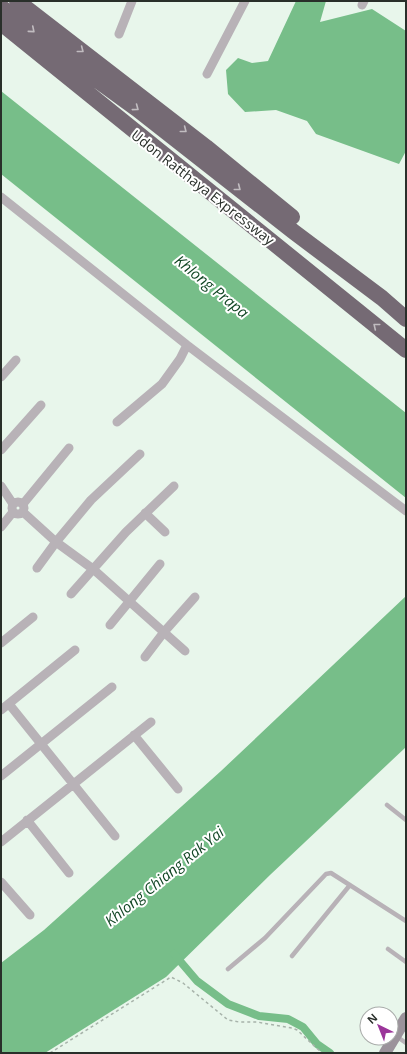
<svg xmlns="http://www.w3.org/2000/svg" width="407" height="1054" font-family="'Open Sans',sans-serif">
  <style>
    .water { fill: #77be89 }
    .lines { fill: none; stroke-linecap: round; stroke-linejoin: round }
    .canal { stroke: #77be89; stroke-width: 8 }
    .path { stroke: #a7b3aa; stroke-width: 1.5; stroke-dasharray: 3 3; stroke-linecap: butt }
    .lane { stroke: #b8b2b7; stroke-width: 4.5 }
    .street { stroke: #b8b2b7; stroke-width: 9 }
    .secondary { stroke: #9b939b; stroke-width: 12 }
    .highway { stroke: #756a74; stroke-width: 16 }
    .oneway { stroke: #c1bcc0 }
    .labels { text-anchor: middle; dominant-baseline: central; stroke-width: 4; stroke-linejoin: round; paint-order: stroke }
    .street-label { font-size: 14px; fill: #292f2a; stroke: #fff }
    .water-label { font-size: 15px; font-style: italic; fill: #124725; stroke: #fff }
  </style>
  <rect width="100%" height="100%" fill="#e8f6eb"/>
  <path class="water" d="M296 1H326L320 22 372 9 406 31V151L399 164 316 134 307 121 276 110 245 112 228 94 226 70 238 58 252 63 268 61Z
    M1 91 406 413V498L1 174Z
    M406 596V747L270 875 166 977 45 1053H1V963L44 930 221 771Z"/>
  <g class="lines">
    <path class="canal" d="M174 954 197 981 228 1004 259 1016 288 1019 303 1027 317 1044 330 1053"/>
    <path class="path" d="M50 1053 171 977 183 983 228 1020 239 1022H257L292 1028 297 1030 322 1053"/>
    <path class="lane" d="M387 805 406 820
      M388 949 406 962
      M292 956 350 885
      M228 969 265 938 326 874 331 873 406 921
      M396 1036 406 1043"/>
    <path class="street" d="M362 5 364 1
      M119 34 132 1
      M207 74 245 1
      M1 197 187 345 406 511
      M1 377 16 360
      M117 422 162 384 180 359 187 345
      M1 450 41 405
      M1 486 13 504
      M12 508a6 6 0 1 1 12 0a6 6 0 1 1-12 0Z
      M23 504 69 448
      M23 512 56 542 93 569 185 651
      M145 513 165 532
      M1 527 13 512
      M37 568 56 542 91 500 140 454
      M71 594 126 532 174 486
      M110 625 160 564
      M1 643 33 617
      M145 657 164 632 195 597
      M9 704 115 836
      M1 710 75 650
      M134 735 178 789
      M1 776 112 687
      M27 820 69 873
      M1 842 151 722
      M1 882 30 915"/>
    <path class="secondary" d="M385 1053 406 1018"/>
    <path class="highway" d="M17 1 206 147 292 217
      M1 7 53 48 137 109 294 232 382 298 406 319
      M1 23 406 350"/>
  </g>
  <defs><path id="oneway-chevron" d="M-2-3.5L2.5 0L-2 3.5" fill="none" stroke-width="1.6" stroke-linecap="round" stroke-linejoin="round"/></defs>
  <g class="oneway">
    <use href="#oneway-chevron" transform="translate(32 30) rotate(40)"/>
    <use href="#oneway-chevron" transform="translate(81 50) rotate(38)"/>
    <use href="#oneway-chevron" transform="translate(136 108) rotate(37)"/>
    <use href="#oneway-chevron" transform="translate(184 130) rotate(38)"/>
    <use href="#oneway-chevron" transform="translate(238 188) rotate(38)"/>
    <use href="#oneway-chevron" transform="translate(376 326) rotate(-141)"/>
  </g>
  <g class="labels">
    <g class="street-label">
      <text transform="translate(203 187) rotate(38)">Udon Ratthaya Expressway</text>
    </g>
    <g class="water-label">
      <text transform="translate(212 286) rotate(39)">Khlong Prapa</text>
      <text transform="translate(164 876) rotate(-39)">Khlong Chiang Rak Yai</text>
    </g>
  </g>
  <rect width="407" height="1054" fill="none" stroke="#292f2a" stroke-width="4"/>
  <g transform="translate(379 1026) rotate(317)"><circle r="19" fill="#ffffff" stroke="#a9acaa"/>
  <path d="M0-3L7 15L0 10L-7 15Z" fill="#9b359a"/>
  <text y="-6" font-size="11" font-weight="bold" text-anchor="middle" fill="#292f2a">N</text>
  </g>
</svg>
